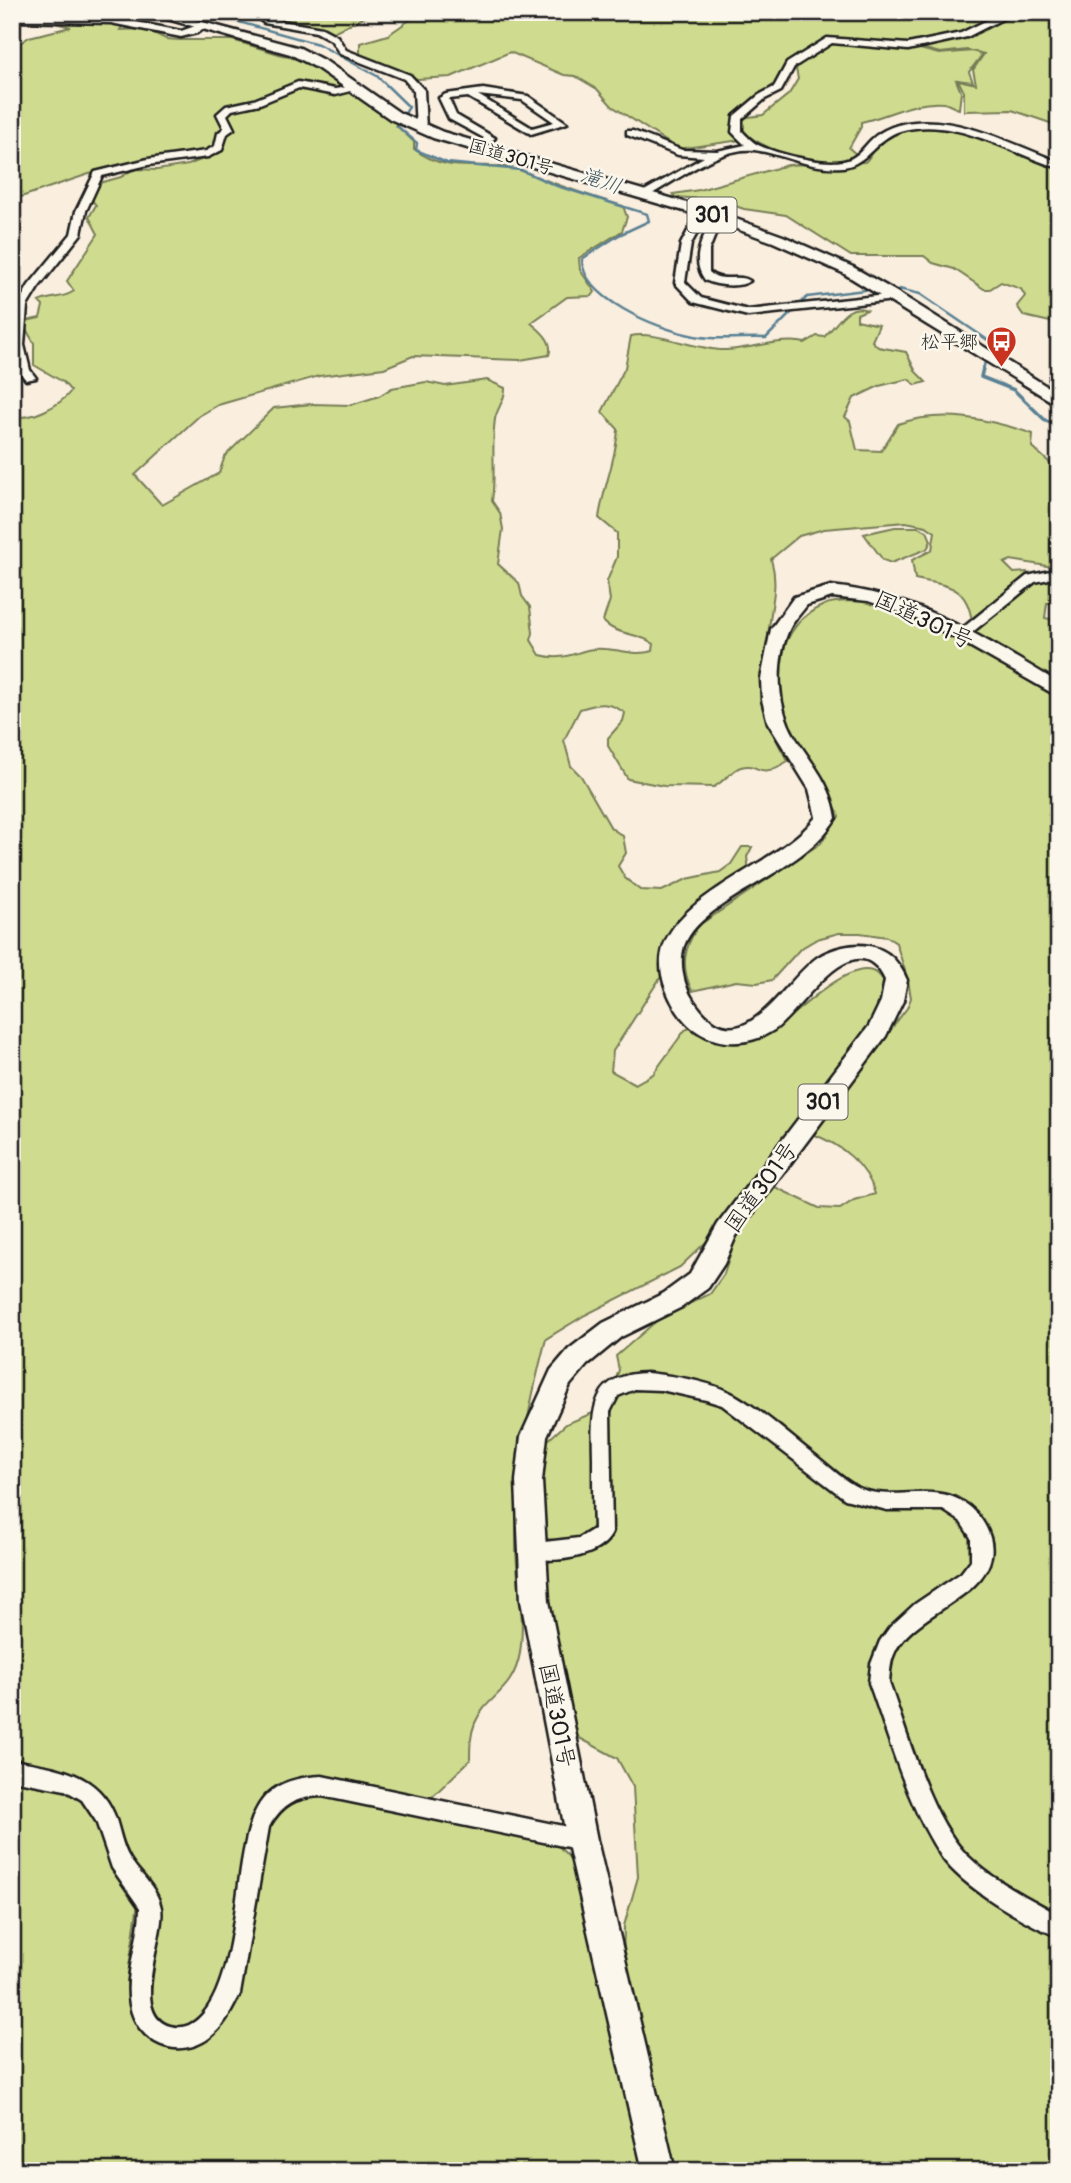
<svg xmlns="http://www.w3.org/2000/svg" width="1071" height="2183" font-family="Pangolin,'Klee One',sans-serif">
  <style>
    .green { fill: #cfdc8f; stroke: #767c56; stroke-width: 2 }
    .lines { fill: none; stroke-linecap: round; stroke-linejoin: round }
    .stream-far1 { stroke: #598093; stroke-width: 2.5 }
    .stream { stroke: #598093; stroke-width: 3.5 }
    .minor-casing { stroke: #1c1c1c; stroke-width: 5 }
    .highway-casing { stroke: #1c1c1c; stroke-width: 5 }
    .minor { fill: #fbf7ec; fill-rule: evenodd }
    .highway { fill: #fbf7ec; fill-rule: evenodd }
    .wall { fill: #d4af8e; stroke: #1c1c1c; stroke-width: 2 }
    .building { fill: #f6cca5; stroke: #1c1c1c; stroke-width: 2 }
    .labels { text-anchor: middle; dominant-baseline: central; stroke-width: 5; stroke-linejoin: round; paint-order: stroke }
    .far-street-label { font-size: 19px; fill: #1c1c1c; stroke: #fbf7ec }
    .far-poi-label { font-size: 19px; fill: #1c1c1c; stroke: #fbf7ec; text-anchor: end }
    .far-water-label { font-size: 21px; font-style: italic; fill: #405661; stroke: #fbf7ec }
    .shield { fill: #fbf7ec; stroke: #5f5e5a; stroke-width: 2 }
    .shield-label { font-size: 21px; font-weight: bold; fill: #1c1c1c }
    .street-label { font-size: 23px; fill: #1c1c1c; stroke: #fbf7ec }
  </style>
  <rect width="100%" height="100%" fill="#faeede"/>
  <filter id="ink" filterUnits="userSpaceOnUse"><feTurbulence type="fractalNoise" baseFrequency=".0143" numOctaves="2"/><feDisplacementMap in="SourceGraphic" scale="14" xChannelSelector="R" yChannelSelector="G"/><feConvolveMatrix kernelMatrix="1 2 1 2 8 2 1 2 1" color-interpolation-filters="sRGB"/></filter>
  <g filter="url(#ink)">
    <path class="green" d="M264 12H375L331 33 270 19Z
      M403 12H1010L962 35 908 46 939 54 973 51 982 55 969 72 973 82 956 80 961 92 959 109C954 108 949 104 944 103 914 100 887 117 861 122V127L849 148 857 155C829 174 758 150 738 127L742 118 763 115 789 94 798 79 796 69C823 37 835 41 874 45L854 39H829L791 62 778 86 734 121 733 130 741 140 678 149 612 106 597 89 575 76 564 75 510 52 451 77 417 79 360 57V43L388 35 411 19Z
      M1013 12H1059V126L1012 110 964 111V92L958 80 976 84 973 70 984 54 967 50 940 53 914 46 965 35Z
      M42 20 124 24 120 30 145 29 166 39 180 40H232L309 63 346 88 339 90 309 85 224 108 219 113 226 125 219 144 210 152 89 174 12 200V49L29 37 71 27Z
      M299 87 351 92 398 122 396 125 414 142V149C453 179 486 157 522 171 555 184 588 196 623 206L627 217 622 231 579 258 580 270 595 292 592 296 567 297 531 323C541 331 554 342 549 355L520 360 413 356 384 368 319 376 218 405 199 416 135 475 162 505 219 473 225 456 274 408 311 404 351 405 379 396 392 388 426 382 445 386 487 380 505 388C506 399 497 408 495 419 491 447 496 474 492 501L500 513 503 529 498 564 519 583 522 596 530 607 533 633 531 640 540 655C571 663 579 646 605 649 623 650 634 656 653 651L654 644C638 632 616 636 603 621L610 600 607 581 617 557V533L599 518C603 488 616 460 618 429L602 412 625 368 631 336C654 330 696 350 723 350 748 350 784 337 805 343L817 336 824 337C838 324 847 302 867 310L857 314V320L879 325 872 341 878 347 906 352 916 372 926 382 916 385 908 379 879 386 854 398 845 417 850 421 857 450 881 451 898 424C943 409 989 419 1033 434L1032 447 1050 463 1059 476V535L1056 538 1059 568 1011 560 1004 563 1014 573 1027 572 1029 577 972 622C967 584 947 586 915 579L912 560 932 550 935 532 926 526 906 522 824 529 799 536 771 559C777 579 774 594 771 613 763 676 753 705 788 761 755 782 760 761 741 767 733 769 723 782 714 787L664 786 628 779 608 746V738L623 721 625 713C609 701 599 703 580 709L564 740 571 766 581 776 611 828 623 836 626 853 618 866 625 878 640 890 662 891 687 879 720 872 731 864 742 847H752L747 857 749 871C711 902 652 915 662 975L613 1051 611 1071 635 1084 653 1074 685 1030 692 1027C715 1035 736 1046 760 1038 785 1030 867 930 887 988L871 1026 705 1243 680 1267 585 1315 546 1339C528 1408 515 1474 516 1545 516 1581 526 1617 520 1653 513 1693 487 1695 475 1723 470 1735 470 1748 470 1760L428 1801 309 1778 290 1781 266 1797 226 1980 199 2023 183 2030 164 2024 155 2016 148 1991 159 1915 129 1864 104 1799 87 1780 12 1765V416C30 421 60 406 71 391L63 382 34 365V343L22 322 40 318 43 306 39 302C50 296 64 299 74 291L67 281 98 234 89 217 96 205 91 199 99 183 121 177 134 169 157 170 188 165 221 152 226 134 224 112Z
      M929 126 970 134 1059 166V324L1024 316 1017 306 1025 296 1021 289 1001 282 990 289H984L954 269 933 263 924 256H851L786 215 744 209 718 200 675 197 673 194 699 190 788 165 865 162C871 157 871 153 874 147 884 131 912 128 929 126Z
      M895 527H918L927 531 931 541 927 549 891 563 883 560 864 534Z
      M1059 574V603H1047L1045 618 1059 621V686L966 633 1033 580Z
      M866 600C934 623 995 663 1057 697L1059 701V813L1049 815 1052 821 1059 822V1919L989 1878 946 1838 889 1683 888 1667 897 1641 971 1585 972 1512 864 1491 840 1478 731 1395 615 1381 619 1370 616 1356 661 1317 710 1294 724 1274 736 1236 773 1186 819 1208 840 1209 854 1200 875 1194C867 1165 841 1144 812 1134L907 1008 911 998 908 980 896 943 887 937 860 933H839L817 939 800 949 772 980 757 983 736 981 692 991C680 966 684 948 698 926L821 843 839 816C827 783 800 760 787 729 770 685 776 625 824 605 837 599 852 603 866 600Z
      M638 1386 699 1396 727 1405 847 1496 873 1506 947 1510 969 1527 974 1556C947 1596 893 1610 875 1655L936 1844 1059 1935V2171H671L623 1967 624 1926 638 1877 633 1787 617 1758 572 1734 542 1588 547 1564 552 1560C579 1554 597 1557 612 1530L608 1416 614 1398Z
      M595 1412 598 1515C590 1539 570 1544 547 1539L537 1527 547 1441 566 1424Z
      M12 1777 83 1794 138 1903 127 1982 128 2001 141 2031 158 2043 172 2046 213 2028 268 1825 288 1802 311 1794 554 1841 578 1867 649 2171H12Z"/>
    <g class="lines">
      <path class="stream-far1" d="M203 12 318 44 377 76 409 107 397 126 417 143 416 150 447 163 521 170 557 186 647 214 649 221 619 235 582 259C582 298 656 328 690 335 713 341 742 337 766 338L807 297 865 290
        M899 289 920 294 992 343V349
        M983 370 985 362"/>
      <path class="stream" d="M983 368 981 377 1014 390 1046 421 1059 426"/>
      <defs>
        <path id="minor" d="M250 12H260L270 19 322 28 337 36 346 50 410 75 424 90 426 129 421 132 416 129 414 91 404 79 340 54 331 40 316 32 264 23Z
          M1004 12H1016L967 37 908 50 832 43 794 67 781 91 765 99 742 119V131C747 136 752 142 758 145 777 154 833 169 852 158 860 154 865 146 871 140 882 129 899 123 915 122 964 118 1014 145 1059 162V168C1009 153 954 115 900 131 876 138 868 164 843 167 810 170 784 154 754 150 721 146 676 181 648 196L639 194 704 157 678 155 627 135V131H633L682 150 717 151 745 145 732 132 734 116 759 95 774 87 787 63 827 38 908 44 961 33Z
          M12 15 111 17 181 31 201 24 205 27 197 33 181 37 111 23 12 21Z
          M298 82 335 89 353 86 358 89 335 95 299 88 260 104 232 110 227 115 234 129 227 134 222 150 208 157 148 165 102 176 86 211 81 234 38 288 27 306 24 345 30 370 36 378 26 380 18 370 14 345 17 306 29 285 71 234 76 211 95 172 148 159 206 151 215 146 218 133 224 128 217 114 226 106 254 100Z
          M483 89 528 96 567 123 531 134 468 97 449 99 456 115 495 138 481 150H475V146L484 138 449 119 439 98 446 94ZM478 95 522 100 554 122 532 128Z
          M703 209 708 212 705 218 710 220 717 230 709 250V272C722 284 738 273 750 281 739 288 717 286 705 280 693 264 698 247 707 230L702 224 691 244 685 282 701 298 748 310 895 294 900 297 895 300 748 316 693 302 675 283 681 244 698 212Z
          M1059 569V577L1035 582 965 638H955L954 635 1027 576Z
          M647 1373C675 1376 710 1381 735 1395 763 1411 790 1436 816 1456 829 1466 844 1481 859 1488 892 1503 932 1482 963 1502 980 1512 995 1536 991 1556 984 1599 915 1612 895 1652 890 1662 890 1672 889 1683 908 1734 930 1820 969 1857 995 1882 1028 1897 1059 1915V1937C1024 1923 962 1887 941 1856 907 1805 890 1740 869 1683L871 1664 880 1641 890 1627 915 1604 961 1573 971 1560V1538L960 1521 943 1510H887L845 1499 722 1405 706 1400 661 1390 635 1389 618 1396 610 1412 612 1533C601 1558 551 1565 527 1556L525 1550 527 1544 579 1538 594 1529C593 1506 593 1482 593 1458 592 1413 589 1374 647 1373Z
          M12 1760C53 1767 96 1771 114 1814 120 1829 121 1845 130 1859 140 1875 157 1887 161 1908 166 1935 128 2014 170 2026 184 2030 194 2024 203 2014 231 1982 235 1905 242 1862 251 1809 261 1778 322 1776L582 1830 589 1833 592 1840 589 1847 582 1850 322 1796C296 1797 282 1804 269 1827L240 1994C232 2010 224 2027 209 2038 177 2061 137 2043 130 2005 124 1972 140 1941 140 1908L112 1868 96 1821 82 1800 65 1790 12 1780Z"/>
        <path id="highway" d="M143 12H165L300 48 327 62 400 113 443 132 708 209 783 236 853 267 900 294 1059 394V406L843 273 773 242 698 215 433 138 390 119 317 68 290 54Z
          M831 586C919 595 985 639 1059 683V697L950 635 906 614 868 601 832 597 807 605C801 613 792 622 788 632 775 664 777 708 795 737 812 764 832 785 836 818 802 875 702 897 684 946 679 962 683 984 692 998 740 1074 781 982 818 957 832 948 853 943 869 946 889 950 899 962 907 980L903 1001 886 1036 736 1236 724 1264 708 1288 682 1307 621 1337 587 1365 570 1385 547 1436 542 1481 549 1601 597 1840 675 2171H643L567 1840 521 1601 516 1481 521 1436 551 1370 569 1349 603 1323 664 1293 690 1274 718 1224 869 1026 881 1001 885 980C855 916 798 1015 774 1030 751 1045 721 1047 698 1032 680 1021 666 996 662 975 648 900 776 870 816 817L809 789 768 723 762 700 761 679 771 629 794 597Z"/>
      </defs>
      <use href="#minor" class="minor-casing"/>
      <use href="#highway" class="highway-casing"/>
      <use href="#minor" class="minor"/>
      <use href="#highway" class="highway"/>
    </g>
    <path class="wall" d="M1059 372V392L1048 384 1049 376Z"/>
    <path class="building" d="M1059 372V382L1049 376Z"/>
  </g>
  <defs>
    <symbol id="bus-pin" viewBox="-11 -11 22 30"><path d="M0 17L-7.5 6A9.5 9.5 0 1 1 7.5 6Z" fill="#c8321e" stroke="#fbf7ec"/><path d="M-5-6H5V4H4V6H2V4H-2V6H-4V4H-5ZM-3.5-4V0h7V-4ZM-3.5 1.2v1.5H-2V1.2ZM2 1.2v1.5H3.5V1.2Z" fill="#fff"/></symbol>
  </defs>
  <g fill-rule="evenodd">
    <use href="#bus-pin" x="984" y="324" width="35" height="47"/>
  </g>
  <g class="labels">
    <g class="far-street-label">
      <text transform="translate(511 157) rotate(16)">国道301号</text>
    </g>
    <g class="far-poi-label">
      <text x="978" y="342">松平郷</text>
    </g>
    <g class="far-water-label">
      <text transform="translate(601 181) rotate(19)">滝川</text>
    </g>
    <g class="shield">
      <rect x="687.5" y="197.5" width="49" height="35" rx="5"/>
      <rect x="798.5" y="1084.5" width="49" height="35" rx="5"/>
    </g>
    <g class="shield-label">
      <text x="712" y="215">301</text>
      <text x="823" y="1102">301</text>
    </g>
    <g class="street-label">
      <text transform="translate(924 620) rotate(25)">国道301号</text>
      <text transform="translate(761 1187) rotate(-54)">国道301号</text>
      <text transform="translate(557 1715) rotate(79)">国道301号</text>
    </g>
  </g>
  <rect width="1071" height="2183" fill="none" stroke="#fbf7ec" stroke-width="42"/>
  <rect x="21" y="21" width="1029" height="2141" fill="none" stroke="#1c1c1c" stroke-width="2.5" filter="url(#ink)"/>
</svg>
